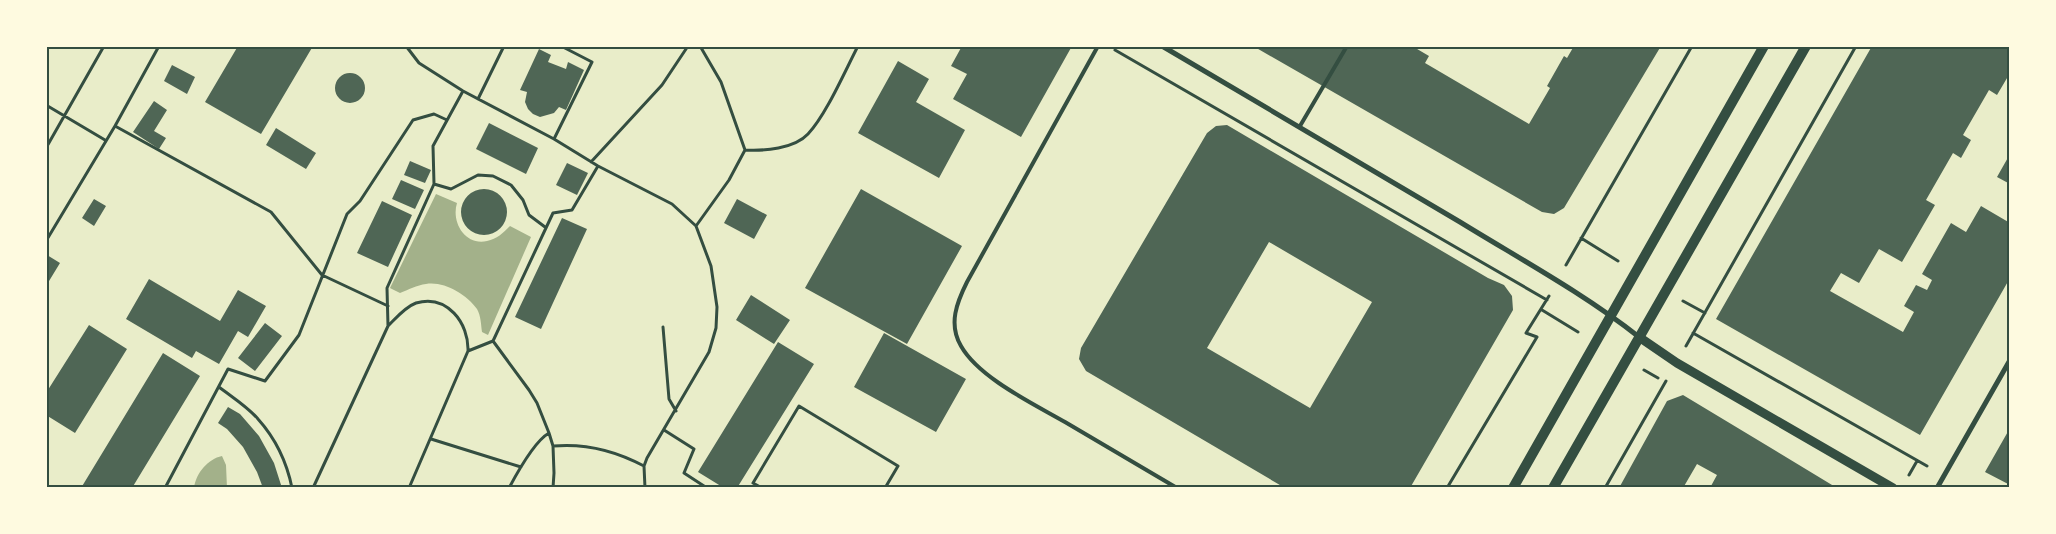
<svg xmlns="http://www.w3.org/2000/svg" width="2056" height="534" font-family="Inter,sans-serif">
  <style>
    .water { fill: #a3b18a }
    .building { fill: #4f6655; fill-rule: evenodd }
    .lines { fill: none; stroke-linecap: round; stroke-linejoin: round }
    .path { stroke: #344e41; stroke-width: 3 }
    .service { stroke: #344e41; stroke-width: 4 }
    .minor { stroke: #344e41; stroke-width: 5 }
    .tertiary { stroke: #344e41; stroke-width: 9 }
    .secondary { stroke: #344e41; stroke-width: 10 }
    .neatline { fill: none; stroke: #344e41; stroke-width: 2 }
  </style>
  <rect width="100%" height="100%" fill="#e9edc9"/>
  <path class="water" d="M436 194 457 203C451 222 465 246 487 241 497 239 503 233 510 226L531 237 488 335 482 332C481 325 481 316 477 309 466 294 444 281 426 284 417 285 408 290 400 293L390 288Z
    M222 456 226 465 227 488H194C196 473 208 459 222 456Z"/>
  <path class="building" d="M238 46H313L261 134 205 102Z
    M962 46H1072L1021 137 953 99 967 74 951 66Z
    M1253 46H1412L1429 56 1425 63 1529 124 1550 88 1547 86 1564 56 1567 58 1574 46H1661L1564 208 1554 214 1542 212Z
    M1872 46H2010V73L1997 95 1989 90 1963 135 1971 140 1961 158 1953 153 1926 200 1935 205 1902 262 1879 249 1859 283 1841 273 1830 291 1903 332 1914 312 1904 306 1916 285 1927 290 1932 280 1922 274 1951 223 1966 232 1981 206 2010 223V278L1920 435 1716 319Z
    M539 49 551 55 548 62 566 69 568 62 584 70 566 110 559 107 554 113 540 117 533 114 528 109 525 102 527 92 520 90Z
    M898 61 929 79 916 102 965 130 939 178 858 133Z
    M172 65 195 77 187 94 164 81Z
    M335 88a15 15 0 1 1 30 0a15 15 0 1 1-30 0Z
    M154 101 167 110 154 131 166 138 159 149 133 132Z
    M489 123 538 148 526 174 476 149Z
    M1227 125 1488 278 1504 285 1512 296 1513 310 1410 488H1285L1086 371 1079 359 1081 348 1207 133 1216 126ZM1269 242 1372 302 1310 408 1207 348Z
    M276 128 316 153 306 169 266 145Z
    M2010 154V184L1997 177Z
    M410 161 431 170 425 183 404 175Z
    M567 163 588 173 577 195 556 185Z
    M401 180 424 190 415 209 392 199Z
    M461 212a23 23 0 1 1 46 0a23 23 0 1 1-46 0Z
    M861 189 962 246 907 344 805 288Z
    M94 199 106 206 94 226 82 218Z
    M737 199 767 215 754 239 724 223Z
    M382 201 412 215 388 267 357 253Z
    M562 218 587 229 541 329 515 317Z
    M47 255 60 263 46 286V256Z
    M149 279 220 321 238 290 266 306 248 337 238 331 219 364 196 351 192 358 126 319Z
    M751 295 790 320 774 344 736 320Z
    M265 323 282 336 255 371 238 358Z
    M89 325 127 349 75 433 46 415V393Z
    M884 333 966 379 936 432 854 387Z
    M778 342 814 364 737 488H724L698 472Z
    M163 353 200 376 132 488H81Z
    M1683 395 1776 451 1837 488H1715L1711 486 1717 475 1697 464 1683 488H1619L1667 401Z
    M228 407 240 414 259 436 274 463 282 488H263L257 472 243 447 227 429 218 423Z
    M2010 428V485L1985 472Z"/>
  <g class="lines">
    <path class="path" d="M406 46 419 63 463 91 554 139 598 166 672 204 696 226 729 180 745 150 721 82 700 46
      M1115 50 1547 300
      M478 99 504 46
      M46 105 105 140
      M115 126 271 212 322 275 388 306
      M554 139 592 62 561 46
      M46 148 104 46
      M745 150C764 151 794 149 808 134 826 115 845 71 858 46
      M591 162 662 85 688 46
      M434 184 433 146 463 91
      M1581 238 1618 261
      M46 241 115 126 159 46
      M1566 265 1692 46
      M1683 301 1705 313
      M1542 310 1578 332
      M388 326 387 288 434 184 451 189 478 175 493 176 511 185 523 200 529 215 545 227
      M663 327 669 399 676 411
      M1693 333 1927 466
      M493 341 529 390 537 403 549 433C535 441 517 473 509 488
      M1686 346 1856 46
      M468 351 493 341 553 213 572 210 598 166
      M1644 370 1658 378
      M219 387C232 397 248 407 258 419 275 438 287 463 292 488
      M664 430 694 449 684 473 707 488
      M549 433 553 446C586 443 616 451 644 466
      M431 439 521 467
      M1909 475 1917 461
      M165 488 228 369 265 381 299 335 347 214 360 201 413 120 434 114 447 120
      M313 488 388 326C396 318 405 307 416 303 447 294 469 323 468 351L409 488
      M553 488 554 473 553 446
      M645 488 644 466 647 458 709 352 716 328 717 307 711 266 696 226
      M762 488 753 483 799 406 898 466 885 488
      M1447 488 1537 337 1526 333 1549 296
      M1605 488 1666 381"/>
    <path class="service" d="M1098 46 967 282C957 302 948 324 961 346 979 378 1034 404 1065 422 1102 444 1139 466 1177 488
      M1300 126 1347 46"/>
    <path class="minor" d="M1162 46C1262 104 1361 163 1460 222 1520 259 1583 293 1639 337
      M1937 488 2010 360"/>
    <path class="tertiary" d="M1639 337 1677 363 1893 488"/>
    <path class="secondary" d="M1513 488 1764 46
      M1553 488 1806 46"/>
  </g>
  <rect width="2056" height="534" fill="none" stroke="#fefae0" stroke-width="95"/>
  <rect x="48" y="48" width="1960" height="438" class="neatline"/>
</svg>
